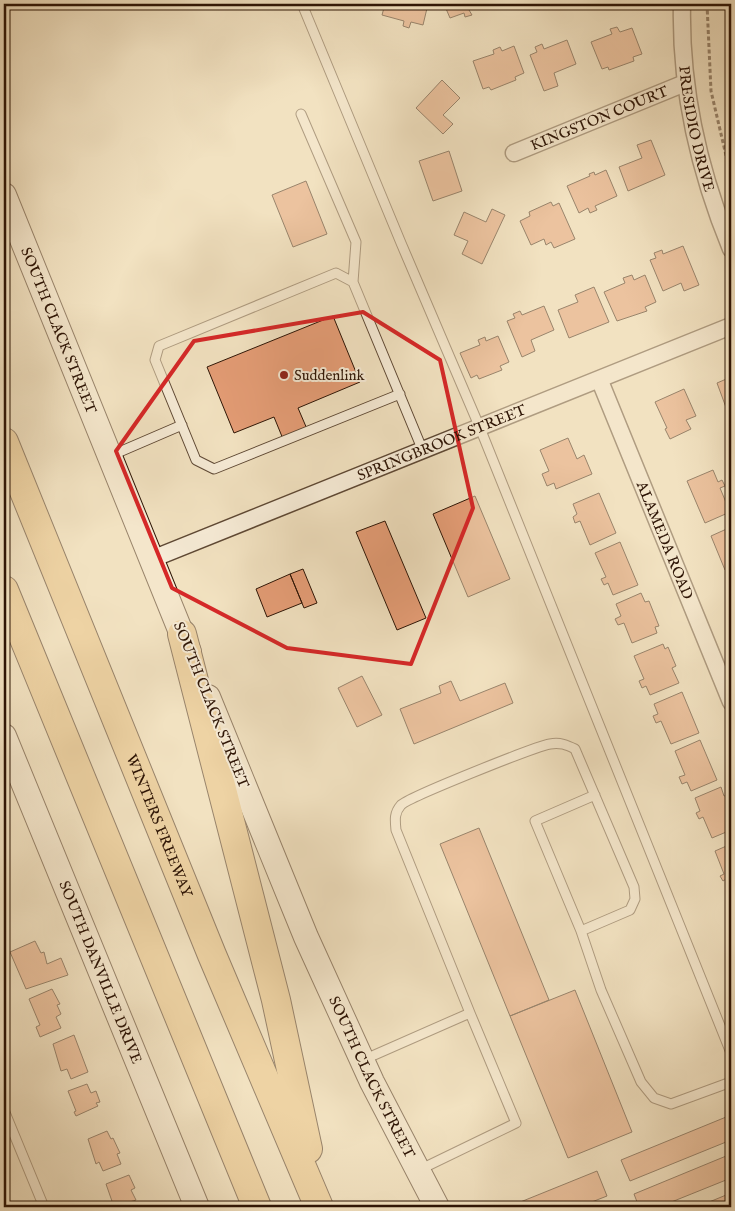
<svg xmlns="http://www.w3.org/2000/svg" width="735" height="1211" font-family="'IM FELL English',serif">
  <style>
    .building { fill: #e59d76; stroke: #2d1405 }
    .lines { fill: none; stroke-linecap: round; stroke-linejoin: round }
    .service-casing { stroke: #5e4834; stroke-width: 11 }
    .minor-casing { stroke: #5e4834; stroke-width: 19 }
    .secondary-casing { stroke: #2d1405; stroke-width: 26 }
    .motorway-casing { stroke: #2d1405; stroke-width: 30 }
    .path { stroke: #2d1405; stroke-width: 3; stroke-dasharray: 4 2.5; stroke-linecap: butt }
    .service { stroke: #f7ecd7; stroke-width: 9 }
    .minor { stroke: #f7ecd7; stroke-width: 16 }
    .secondary { stroke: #f7ecd7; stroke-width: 24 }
    .motorway { stroke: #e9c180; stroke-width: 28 }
    .marked { fill: none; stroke: #d62828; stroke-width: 4; stroke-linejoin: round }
    .poi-dot { fill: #8f2418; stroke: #f7ecd7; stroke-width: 2 }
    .labels { text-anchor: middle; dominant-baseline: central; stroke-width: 4; stroke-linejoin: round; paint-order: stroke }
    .street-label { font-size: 15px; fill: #2d1405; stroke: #f7ecd7 }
    .poi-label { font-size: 15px; fill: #2d1405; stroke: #f7ecd7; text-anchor: start }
  </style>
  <rect width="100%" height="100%" fill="#f2e2c1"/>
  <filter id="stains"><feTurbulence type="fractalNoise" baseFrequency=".004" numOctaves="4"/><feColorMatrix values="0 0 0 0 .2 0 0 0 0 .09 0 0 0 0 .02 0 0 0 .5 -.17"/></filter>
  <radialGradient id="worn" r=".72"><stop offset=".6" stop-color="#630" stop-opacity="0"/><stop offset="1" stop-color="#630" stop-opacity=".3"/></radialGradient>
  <path class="building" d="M385 4H428L423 25 411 22 409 28 403 26 404 21 382 15Z
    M444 4H484L469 10 472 15 465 17 464 13 450 18Z
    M617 27 620 32 632 28 642 54 633 57 634 61 609 70 608 67 602 69 591 42 612 34 610 29Z
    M567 40 576 64 554 73 558 86 544 91 530 55 537 52 535 47 542 44 544 49Z
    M514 46 524 73 515 77 516 80 491 90 489 87 483 89 473 61 494 54 493 50 500 47 502 51Z
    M442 80 460 98 443 115 453 124 443 134 416 108Z
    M651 140 665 175 628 191 619 167 642 158 637 145Z
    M449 151 462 191 433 201 419 161Z
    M606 170 617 196 595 206 597 210 590 213 588 208 579 213 567 186 590 176 589 174 594 172 595 175Z
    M306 181 327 234 293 247 272 195Z
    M551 202 553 206 559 203 575 239 554 248 551 242 546 245 544 239 531 245 520 221 530 216 529 212Z
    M492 209 505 215 482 264 462 254 468 241 454 235 464 212 486 222Z
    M683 246 699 285 684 291 681 283 663 291 650 260 656 258 654 253 662 250 663 254Z
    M632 275 634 280 645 275 656 302 645 307 647 311 617 321 604 292 625 283 623 278Z
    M594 287 609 322 569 338 558 310 578 302 575 295Z
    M544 306 554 330 531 340 535 351 522 357 507 321 515 318 513 314 520 311 522 315Z
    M333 316 360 382 298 408 307 429 283 439 274 417 234 433 207 367Z
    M498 336 509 362 500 366 502 370 479 379 477 375 471 378 460 353 480 345 478 340 485 337 486 341Z
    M731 377V421L717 383Z
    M684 389 696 416 686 420 691 429 670 439 665 429 667 428 655 402Z
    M568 438 577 459 584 455 592 474 556 489 554 483 547 486 542 474 549 471 540 450Z
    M713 470 718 482 722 480 725 486 720 488 730 512 705 523 687 481Z
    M599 493 616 533 590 545 580 521 575 523 573 517 577 514 573 504Z
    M475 496 510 579 468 597 433 514Z
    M385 521 426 618 397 630 356 532Z
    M731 527V568L725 570 711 536Z
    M620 542 638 585 613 595 608 583 604 585 601 579 606 577 595 553Z
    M303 569 317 603 304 608 290 574Z
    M290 574 302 603 267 617 256 589Z
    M641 593 645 602 649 601 659 626 655 627 657 633 632 643 624 623 618 625 615 619 621 616 616 604Z
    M663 644 665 649 668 647 676 666 672 668 679 683 650 695 646 686 642 688 639 681 644 679 634 656Z
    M362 676 382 715 357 727 338 688Z
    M451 681 460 701 505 683 513 703 414 744 400 709 441 693 439 686Z
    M682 692 699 733 671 744 661 721 656 723 653 716 658 714 654 704Z
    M700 740 717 780 691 791 687 782 682 784 679 777 685 775 675 751Z
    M721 787 724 796 728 795 731 804V830L712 838 703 817 699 819 696 813 700 811 695 798Z
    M479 828 549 1000 510 1016 440 844Z
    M731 844V889L730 890 726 879 723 881 720 876 724 874 715 851Z
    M35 941 41 953 44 952 47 964 61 958 68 975 26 989 10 952Z
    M52 989 60 1004 57 1005 61 1014 56 1017 61 1028 40 1037 36 1027 40 1025 29 999Z
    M575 990 632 1132 568 1158 510 1016Z
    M74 1035 88 1072 71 1079 67 1069 61 1071 53 1044Z
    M87 1084 91 1093 96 1091 100 1102 96 1103 98 1106 76 1116 74 1112 76 1111 68 1091Z
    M731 1115V1140L630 1181 621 1160Z
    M107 1131 111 1139 113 1138 120 1153 117 1154 121 1164 103 1171 99 1162 96 1164 88 1139Z
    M731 1154V1178L659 1207H639L634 1194Z
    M597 1171 607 1196 579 1207H508Z
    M129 1175 135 1188 131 1190 136 1200 114 1207 106 1184Z
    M731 1193V1207H697Z"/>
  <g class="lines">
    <defs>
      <path id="service" d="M302 4 401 243 480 428 731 1053
        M301 114 356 242 353 282
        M400 394 214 469 196 460 155 360 159 346 336 273 353 282 423 451
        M110 456 182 425
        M581 931 535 821 595 795
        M363 1060 470 1013 396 830C395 820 394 813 401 805 409 797 534 747 550 744 560 742 567 745 575 749L634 887 635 899 630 910 581 931 601 990 641 1082 654 1098 671 1104 731 1082
        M4 1110 44 1207
        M419 1170 516 1123 470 1013"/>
      <g id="minor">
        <path id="s1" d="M682 4C680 89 699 171 731 249"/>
        <path id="s2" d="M514 153 685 83"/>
        <path id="s3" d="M600 381 731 702"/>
        <path id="s4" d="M152 559 731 326"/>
      </g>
      <g id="secondary">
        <path id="s5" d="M4 195 189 652"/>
        <path id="s6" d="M208 697 306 937 372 1082 437 1207"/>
        <path id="s7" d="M4 736 197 1207"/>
      </g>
      <g id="motorway">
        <path id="s8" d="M4 442 212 955 319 1207"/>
        <path d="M4 590 257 1207"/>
        <path d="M182 634 276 1000 308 1149"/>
      </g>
    </defs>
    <use href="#service" class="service-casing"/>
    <use href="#minor" class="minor-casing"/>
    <use href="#secondary" class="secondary-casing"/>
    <use href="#motorway" class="motorway-casing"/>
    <path class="path" d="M707 4 711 91 731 177"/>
    <use href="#service" class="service"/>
    <use href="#minor" class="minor"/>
    <use href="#secondary" class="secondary"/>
    <use href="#motorway" class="motorway"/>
  </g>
  <path d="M0 0H735V1211H0ZM363 312 440 360 473 508 411 664 287 648 172 588 116 451 194 341Z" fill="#f2e2c1" fill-opacity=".55" fill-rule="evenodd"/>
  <path class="marked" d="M363 312 440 360 473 508 411 664 287 648 172 588 116 451 194 341Z"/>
  <circle class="poi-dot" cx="284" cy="375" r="5"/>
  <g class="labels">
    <g class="street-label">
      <text stroke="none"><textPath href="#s2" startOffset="92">KINGSTON COURT</textPath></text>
      <text stroke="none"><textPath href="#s1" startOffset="126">PRESIDIO DRIVE</textPath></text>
      <text stroke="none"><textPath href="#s5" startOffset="146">SOUTH CLACK STREET</textPath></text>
      <text stroke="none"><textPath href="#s4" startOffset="312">SPRINGBROOK STREET</textPath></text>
      <text stroke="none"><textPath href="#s3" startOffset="172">ALAMEDA ROAD</textPath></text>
      <text transform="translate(211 705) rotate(68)">SOUTH CLACK STREET</text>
      <text stroke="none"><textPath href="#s8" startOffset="414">WINTERS FREEWAY</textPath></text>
      <text stroke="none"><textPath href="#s7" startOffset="255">SOUTH DANVILLE DRIVE</textPath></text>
      <text stroke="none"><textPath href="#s6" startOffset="414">SOUTH CLACK STREET</textPath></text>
    </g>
    <g class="poi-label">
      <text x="294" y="375">Suddenlink</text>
    </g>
  </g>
  <rect width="735" height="1211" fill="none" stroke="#f2e2c1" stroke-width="20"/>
  <rect x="5" y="5" width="725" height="1201" fill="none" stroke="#2d1405" stroke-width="2.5"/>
  <rect x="10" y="10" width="715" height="1191" fill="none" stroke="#2d1405"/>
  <rect width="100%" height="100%" filter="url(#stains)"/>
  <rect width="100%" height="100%" fill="url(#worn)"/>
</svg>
